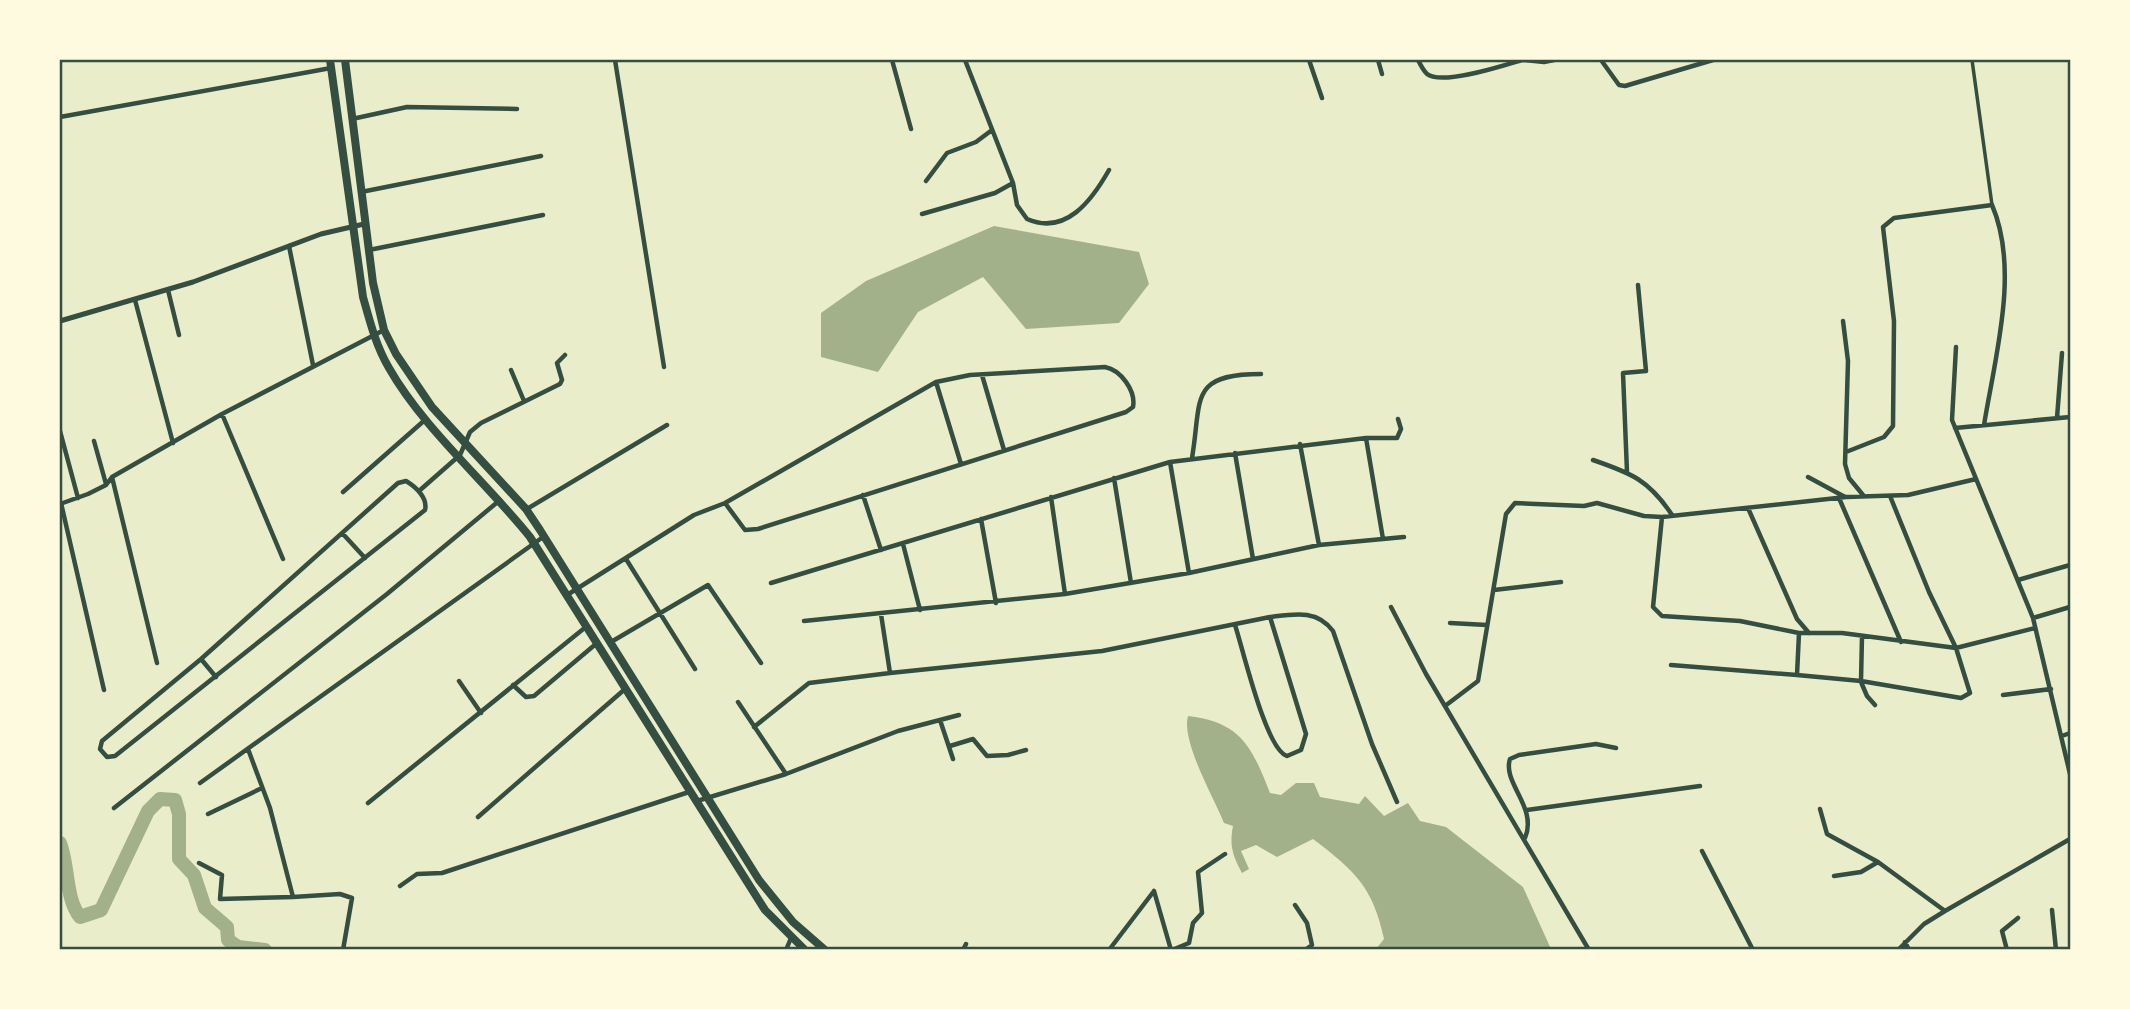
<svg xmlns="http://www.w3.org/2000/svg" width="2130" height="1009" font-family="'Open Sans',sans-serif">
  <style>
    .water { fill: #a3b18a }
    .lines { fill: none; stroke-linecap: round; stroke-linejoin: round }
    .river { stroke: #a3b18a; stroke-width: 14 }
    .pedestrian { stroke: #344e41; stroke-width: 3.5 }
    .minor { stroke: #344e41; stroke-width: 4.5 }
    .tertiary { stroke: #344e41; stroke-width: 5 }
    .trunk { stroke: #344e41; stroke-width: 8 }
    .neatline { fill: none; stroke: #344e41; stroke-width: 2.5 }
  </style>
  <rect width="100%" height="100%" fill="#e9edc9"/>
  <path class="water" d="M994 226 1139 252 1149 284 1119 323 1026 329 983 277 918 312 878 372 821 357V313L866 281Z
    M1188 716C1241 722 1252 747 1270 793L1281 795 1296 783H1314L1320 797 1359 804 1365 796 1384 816 1408 803 1420 821 1446 827 1523 887 1551 949H1376L1384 939C1373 887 1355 871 1313 839L1277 857 1256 845 1241 851 1249 869 1242 873C1233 856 1229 846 1233 826L1224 823C1213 796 1181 741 1188 716Z"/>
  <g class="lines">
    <path class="river" d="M60 843C69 866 65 898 80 917L101 910 148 811 160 799 175 800 179 814V859L194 875 205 908 227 927 228 940 238 947 265 950"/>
    <path class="pedestrian" d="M1972 60 1992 205"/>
    <path class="minor" d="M615 60 664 367
      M892 60 911 129
      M1309 60 1322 98
      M1378 60 1382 74
      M1418 60C1420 64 1424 71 1427 74 1442 86 1505 65 1522 60
      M1523 60 1544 62 1554 60
      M1601 60 1619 85 1625 86 1713 60
      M60 117 331 68
      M352 119 407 107 517 109
      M926 181 947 153 976 142 992 130
      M1013 183 1017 205 1027 219C1066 236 1092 200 1109 170
      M361 192 541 156
      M922 214 995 193 1013 183 965 60
      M289 246 313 365
      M369 250 543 215
      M168 290 179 335
      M135 300 173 443
      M1843 321 1848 361 1845 464 1849 478 1863 495
      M1956 347 1952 420 2033 618 2070 774
      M511 370 524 401
      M982 375 1004 450
      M936 382 961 464
      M222 414 283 559
      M2057 418 2062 353
      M1955 428 2070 417
      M60 431 78 498
      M1366 438H1397L1401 429 1398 419
      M94 441 106 484
      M1300 444 1319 545
      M1846 452 1884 437 1893 426 1894 321 1883 227 1894 218 1992 205C2020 270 1995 357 1984 425
      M1235 453 1253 559
      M1192 458C1202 400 1188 374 1261 374
      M1593 460C1631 473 1649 480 1672 515
      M1170 462 1189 573
      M1627 472 1623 373 1646 371 1638 285
      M112 477 157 663
      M1808 477 1845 497
      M1114 478 1131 583
      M406 481C416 487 428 498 425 510L115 756 107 757 100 749 102 741 201 659 398 483Z
      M419 491 460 455 470 432 481 423 560 384 562 380 557 363 565 355
      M343 492 426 419
      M863 495 881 550
      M1051 497 1065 594
      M1839 498 1901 642
      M61 503 104 690
      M60 504 88 494 106 485 112 477 222 414 384 330
      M1748 508 1797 619 1809 633
      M527 509 667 425
      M1662 517 1653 607 1662 616 1740 621 1799 633H1842L1956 648 2035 628
      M981 519 996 603
      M343 534 365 558
      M903 544 920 610
      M626 559 695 669
      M2018 580 2070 565
      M771 583 1170 462 1366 438 1383 539
      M1494 590 1561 582
      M567 595 694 515 725 503 936 382 970 375 1105 367C1121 370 1136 391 1133 407L1126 412 758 529 745 530 725 503
      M1391 607 1426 674 1589 950
      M881 614 890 673 1102 651 1270 617C1294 614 1317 609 1333 631L1372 744 1397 802
      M2033 618 2070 607
      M804 621 1065 594 1189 573 1319 545 1404 537
      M1450 623 1487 625
      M1235 625C1243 649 1266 750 1287 756L1301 750 1306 734 1270 617
      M1799 633 1797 675 1861 681 1862 636
      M611 642 708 585 761 663
      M201 659 216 677
      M1671 665 1797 675
      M459 681 481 713
      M1861 681 1961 698 1970 693 1956 648 1929 592 1890 496
      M1861 682 1867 696 1875 705
      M513 685 526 697 534 696 597 643
      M2003 695 2051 689
      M738 702 786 774
      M1445 706 1478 681 1506 514 1515 503 1584 506 1597 503 1644 516 1662 517 1846 497 1908 495 1976 479
      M940 720 953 759
      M754 727 809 683 890 673
      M2062 736 2070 733
      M950 746 973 739 987 756 1008 755 1026 750
      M248 749 270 808 293 897 340 894 352 898 343 950
      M200 783 543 537
      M697 801 786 774 898 731 959 715
      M368 803 587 626
      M114 808 387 594 500 500
      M1820 809 1827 834 1878 862 1945 911
      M1527 810 1700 786
      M208 814 262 788
      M478 817 625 689
      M1525 838C1538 807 1502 783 1510 759L1519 755 1596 744 1616 748
      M1702 851 1753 950
      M199 863 222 875 220 899 293 897
      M1834 876 1861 872 1878 862
      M400 886 417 874 442 873 689 792
      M1154 891 1171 950
      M1295 905 1307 923 1312 945 1305 950
      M2052 910 2056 950
      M1905 942 1909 950
      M786 950 791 938
      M963 950 966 944
      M1109 950 1154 891
      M1172 950 1189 943 1193 923 1202 913 1198 872 1225 854
      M1898 950 1924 924 1945 911 2070 839
      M2007 950 2002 931 2018 918"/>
    <path class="tertiary" d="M60 321 193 282 321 234 364 224"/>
    <path class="trunk" d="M330 60 363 297C370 322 376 346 389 368 423 428 486 482 530 537L765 910 805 950
      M345 60 373 283 384 330 396 354 432 407 526 509 540 530 759 880 793 922 825 950"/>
  </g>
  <rect width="2130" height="1009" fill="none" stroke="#fefae0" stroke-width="122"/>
  <rect x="61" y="61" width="2008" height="887" class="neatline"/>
</svg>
